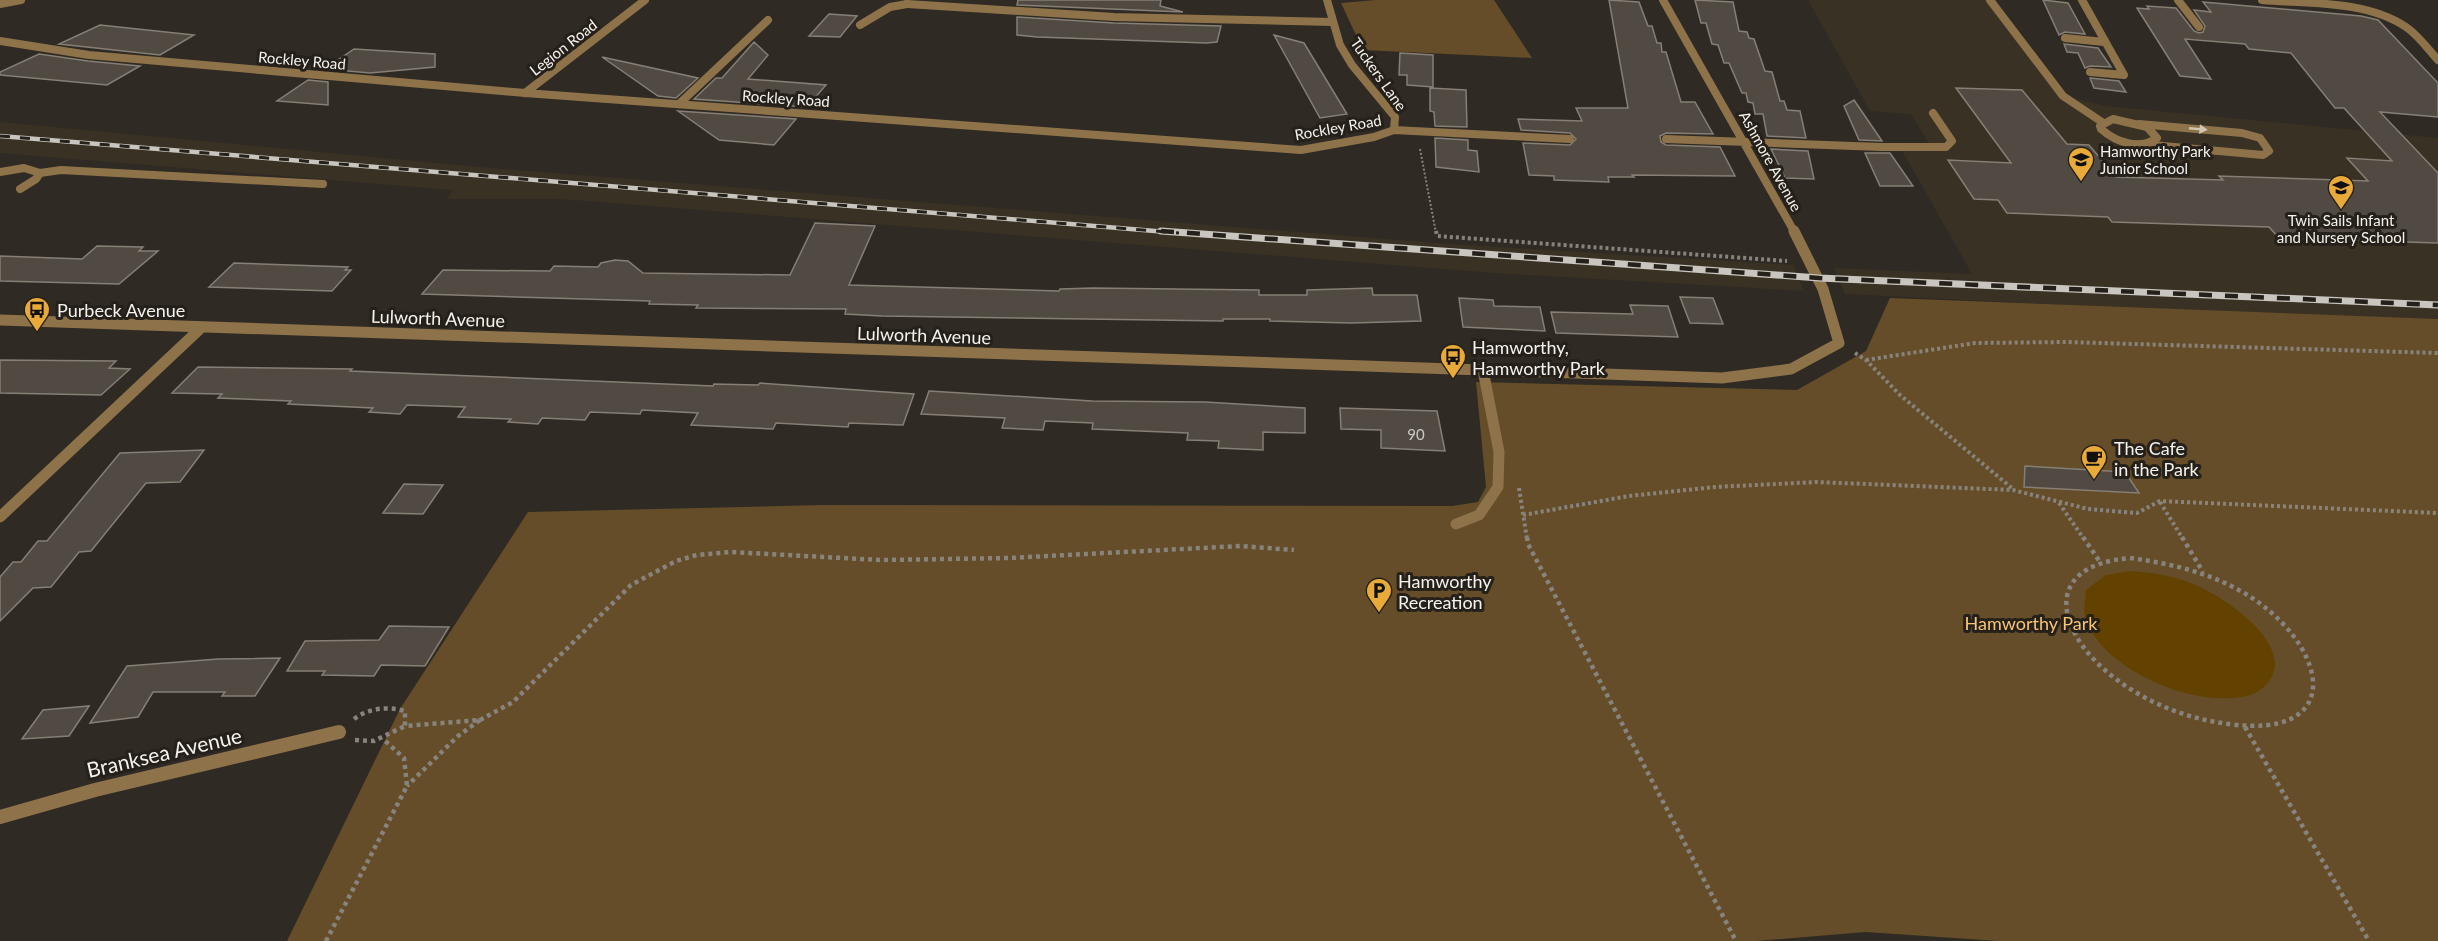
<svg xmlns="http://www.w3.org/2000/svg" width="2438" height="941" font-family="Lato,sans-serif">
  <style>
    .built { fill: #393124 }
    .green { fill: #654d29 }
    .water { fill: #634200 }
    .building { fill: #504a42; stroke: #857f76; stroke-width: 1.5 }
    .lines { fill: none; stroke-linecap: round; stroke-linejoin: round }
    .path-far2 { stroke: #88847d; stroke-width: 2; stroke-dasharray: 2 2; stroke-linecap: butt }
    .path-far1 { stroke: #88847d; stroke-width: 4; stroke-dasharray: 3 3; stroke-linecap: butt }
    .path { stroke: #88847d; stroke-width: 4.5; stroke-dasharray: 4 4; stroke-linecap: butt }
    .lane-far1 { stroke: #8e734a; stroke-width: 8 }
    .lane { stroke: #8e734a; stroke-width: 11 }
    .street-far2 { stroke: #8e734a; stroke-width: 8 }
    .street-far1 { stroke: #8e734a; stroke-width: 11 }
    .street { stroke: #8e734a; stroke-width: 14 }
    .rail-far1-casing { stroke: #c9c6c0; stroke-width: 4.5 }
    .rail-casing { stroke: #c9c6c0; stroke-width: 7 }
    .rail-far1 { stroke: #252019; stroke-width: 3; stroke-dasharray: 10; stroke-linecap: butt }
    .rail { stroke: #252019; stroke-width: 4.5; stroke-dasharray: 13; stroke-linecap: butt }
    .oneway { fill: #d1c6b4 }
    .labels { text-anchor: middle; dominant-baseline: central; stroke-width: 6; stroke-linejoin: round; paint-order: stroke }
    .far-street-label { font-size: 15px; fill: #f5f2ed; stroke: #252019 }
    .far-poi-label { font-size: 15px; fill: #f5f2ed; stroke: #252019; text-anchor: start }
    .number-label { font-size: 15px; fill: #ccc8c2 }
    .poi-label { font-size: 18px; fill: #f5f2ed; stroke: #252019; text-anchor: start }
    .street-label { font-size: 18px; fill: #f5f2ed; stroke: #252019 }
    .park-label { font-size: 18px; fill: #f8c473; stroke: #252019 }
    .near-street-label { font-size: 21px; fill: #f5f2ed; stroke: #252019 }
  </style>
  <rect width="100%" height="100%" fill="#2f2a23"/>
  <path class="built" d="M1808 0H1990L2063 96 2106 106 2438 138V319L2209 312 1845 294 1834 268 1972 274 1900 147H1931L1911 114 1870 111Z
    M0 122 479 167 1450 244 1793 265 1804 291 1493 273 561 199H446L453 190 0 153Z"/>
  <path class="green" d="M1376 0H1494L1532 58 1363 50 1341 3Z
    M1890 298 2438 319V941H1998L1866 932 1757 941H287L400 709 528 512 822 505 1452 506 1478 502 1486 487 1476 382 1797 390 1866 351Z"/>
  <path class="water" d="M2130 571C2150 572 2169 575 2188 582 2221 593 2310 652 2260 690 2252 696 2243 697 2234 698 2185 703 2101 668 2085 617 2083 609 2086 598 2086 590L2106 575Z"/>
  <path class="building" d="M1018 0H1161L1160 6 1183 12 1017 5Z
    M1609 0 1639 2 1648 26H1652L1657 43H1661L1662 52H1666L1681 102H1695L1713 134 1666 133 1660 136 1661 142 1666 145 1720 147 1735 176 1632 175 1634 177H1608L1609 182 1554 180V176L1529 175 1523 143 1570 145 1576 139 1570 133 1521 130 1518 119 1582 121 1576 108H1628Z
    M1695 0 1733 2 1739 31 1747 32 1749 38 1754 39 1765 71 1772 72 1780 101H1784L1787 110 1800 111 1806 138 1767 136 1763 114H1755L1753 103 1748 102 1746 93H1742L1729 63H1724L1718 45 1712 44 1706 23H1701Z
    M2043 0 2068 3 2085 34 2065 32 2059 35Z
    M2203 2 2361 16 2378 20 2438 83V117L2380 112 2438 173V243L2279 238 2269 227 2112 222 2108 217 2007 213 1998 200 1974 199 1948 160 2011 163 1956 88 2022 90 2067 144 2089 145 2116 177 2223 180 2219 176 2368 181 2347 158 2392 161 2344 108H2335L2291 53 2249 49 2245 44 2185 39 2211 79 2180 76 2137 8 2149 9 2147 6 2176 8 2194 31 2199 33 2203 32 2205 26 2194 10 2211 12Z
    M829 14 857 16 840 37 809 36Z
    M1017 17 1114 23 1221 26 1217 42 1206 43 1037 37 1017 35Z
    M100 25 194 35 160 55 59 44Z
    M1274 35 1304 43 1347 114 1320 118Z
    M754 42 768 55 748 79 826 85 807 107 694 99 716 78H722Z
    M2064 44 2098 48 2111 67 2090 66 2085 68 2078 53 2067 52Z
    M354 49 435 54V67L370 73 325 69Z
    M1400 53 1433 55V87L1407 85V75H1399Z
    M39 54 88 61 140 66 107 85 0 75V72Z
    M602 57 698 78 676 98 658 96Z
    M2090 78 2119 81 2126 92 2094 88Z
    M308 80 328 82V105L277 101Z
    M1430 88 1466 90 1467 127 1435 126 1434 112 1430 111Z
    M1854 100 1882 141 1859 140 1844 106Z
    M678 111 796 119 774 145 719 140Z
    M1435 138 1468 140V150L1477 151 1479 172 1436 167Z
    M1771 149 1808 151 1814 179 1785 178Z
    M1865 153H1890L1913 186H1880Z
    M815 223 875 226 849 285 1059 291 1060 289 1093 288 1259 290V295H1307V290L1372 288 1373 295H1417L1421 321 1351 323 1270 321V319H1223V321L882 316 845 314 846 309 696 308 698 305 649 304 650 301 422 294 443 270 550 271 554 266 598 267 601 263 615 260 628 261 643 273 790 275Z
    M97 246 143 247 139 251H158L119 284 0 281V256L82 259Z
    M234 263 348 267 345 270H351L332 291 209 287Z
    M1680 297 1713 298 1723 324 1690 323Z
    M1459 298 1493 300 1494 306 1540 307 1545 331 1463 327Z
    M1630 305 1668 306 1678 337 1556 333 1551 312 1633 314Z
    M0 360 116 361 109 368 130 369 101 395 0 393Z
    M198 367 352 369 350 371 713 386 714 384 758 385 760 383 914 394 903 425 849 423 848 427 776 423 773 429 691 425 698 413 642 410 640 414 590 412 585 420 542 418 538 424 508 422 511 419 458 417 465 407 407 405 400 414 369 412 373 408 288 404 291 401 218 398 222 394 172 393Z
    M929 391 1092 401 1205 402 1305 408V433L1263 432V450L1218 448 1219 441 1187 440 1188 433 1092 429 1093 423 1045 421 1043 430 1002 428 1005 418 921 414Z
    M1340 408 1437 411 1445 451 1381 448V430L1341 429Z
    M204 450 180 482 146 483 91 551 79 552 51 587 33 588 0 621V577L13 562H21L38 541H47L120 453Z
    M2025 466 2125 472 2139 493 2024 487Z
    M404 484 443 485 423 514 383 513Z
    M389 626 449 627 425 666 381 665 374 676 322 675 325 671H287L305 641 379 640Z
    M280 658 255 696H222L225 692H153L138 717 90 723 127 666 218 659Z
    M89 706 69 736 22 739 43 710Z"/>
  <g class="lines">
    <path class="path-far2" d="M1420 149 1436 233"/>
    <path class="path-far1" d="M1436 231 1437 236 1787 261
      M1855 353 1866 360 1900 395 2013 489
      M1866 360 1975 343 2067 342 2438 353
      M1519 488 1527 539
      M2160 502 2183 539
      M2059 503 2084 539
      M1523 515 1629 496 1715 487 1817 482 2013 490 2088 509 2137 513 2160 501 2438 513"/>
    <path class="path" d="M1527 537 1528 544 1736 941
      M2083 537 2100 562
      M2182 537 2203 572
      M2130 558C2175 564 2220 575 2258 602 2331 655 2341 739 2229 724 2188 719 2149 704 2116 679 2059 637 2036 566 2130 558Z
      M354 719C369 708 387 706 405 711V726L480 720 458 736 407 786
      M480 720 513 702 631 585 676 561 697 555 731 552 880 560 1009 558 1240 546 1294 550
      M2245 727 2369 941
      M355 740 374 741 405 726
      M326 941 407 786 404 758 383 739"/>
    <path class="lane-far1" d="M1990 0 2063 96 2102 122
      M2262 0C2308 4 2366 0 2406 27 2418 35 2428 49 2438 60
      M860 25 890 7 907 4
      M2090 72 2124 75 2115 59
      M679 104 768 20
      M2113 119 2147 127 2157 138C2139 151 2116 142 2101 129L2100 126Z
      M2139 124 2242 133 2260 138 2269 151 2263 155 2141 144
      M1881 147H1946L1952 141 1933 113"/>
    <path class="lane" d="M1456 524 1479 515 1498 487 1499 452 1483 370"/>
    <path class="street-far2" d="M1327 0 1340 45 1352 65 1395 117 1394 130
      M1663 0 1795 233
      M2082 0 2115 59
      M2178 0 2199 27
      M0 4 21 0
      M907 4 1114 17 1332 22
      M2065 38 2104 42
      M0 41 89 55 525 93 1301 150 1374 137 1394 130 1570 139
      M525 93 645 0
      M1666 139 1881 147
      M0 172 24 168 40 173 36 179 20 189
      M40 173 61 170 323 184"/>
    <path class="street-far1" d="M0 320 1722 378 1791 369 1839 343 1823 289 1794 231
      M0 517 202 327"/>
    <path class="street" d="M0 817 95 790 339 732"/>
    <defs>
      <path id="rail-far1" d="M0 136 1179 233"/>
      <path id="rail" d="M1161 231 1819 278 2438 305"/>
    </defs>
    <use href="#rail-far1" class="rail-far1-casing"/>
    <use href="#rail" class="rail-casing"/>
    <use href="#rail-far1" class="rail-far1"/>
    <use href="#rail" class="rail"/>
  </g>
  <defs><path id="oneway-solid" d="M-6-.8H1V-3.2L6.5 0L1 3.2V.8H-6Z" transform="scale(1.5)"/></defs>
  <use class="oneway" href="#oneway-solid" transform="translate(2198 129) rotate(5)"/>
  <defs>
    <symbol id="school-pin" viewBox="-11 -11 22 30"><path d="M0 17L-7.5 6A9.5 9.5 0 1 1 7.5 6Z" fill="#eaaa39" stroke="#252019"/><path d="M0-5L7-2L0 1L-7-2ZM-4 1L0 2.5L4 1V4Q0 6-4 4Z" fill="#111"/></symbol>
    <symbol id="bus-pin" viewBox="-11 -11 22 30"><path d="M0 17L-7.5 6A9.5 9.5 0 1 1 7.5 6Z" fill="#eaaa39" stroke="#252019"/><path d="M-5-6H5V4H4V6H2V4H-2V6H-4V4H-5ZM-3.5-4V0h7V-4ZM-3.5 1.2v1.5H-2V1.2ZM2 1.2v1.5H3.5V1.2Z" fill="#111"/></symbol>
    <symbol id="cafe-pin" viewBox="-11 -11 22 30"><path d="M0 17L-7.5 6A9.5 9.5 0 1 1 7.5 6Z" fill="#eaaa39" stroke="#252019"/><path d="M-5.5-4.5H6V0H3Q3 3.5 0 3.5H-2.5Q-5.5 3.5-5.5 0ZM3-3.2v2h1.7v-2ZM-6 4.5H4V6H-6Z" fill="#111"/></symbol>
    <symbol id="parking-pin" viewBox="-11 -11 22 30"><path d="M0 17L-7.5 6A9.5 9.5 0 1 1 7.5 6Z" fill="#eaaa39" stroke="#252019"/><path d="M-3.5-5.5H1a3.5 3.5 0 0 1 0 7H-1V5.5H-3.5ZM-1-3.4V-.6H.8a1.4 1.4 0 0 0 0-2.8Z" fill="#111"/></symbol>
  </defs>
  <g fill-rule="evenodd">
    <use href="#school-pin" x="2066" y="145" width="30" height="40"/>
    <use href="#school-pin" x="2326" y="173" width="30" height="40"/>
    <use href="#bus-pin" x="22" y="295" width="30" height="40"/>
    <use href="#bus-pin" x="1438" y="342" width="30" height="40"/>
    <use href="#cafe-pin" x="2079" y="443" width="30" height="40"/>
    <use href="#parking-pin" x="1364" y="576" width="30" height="40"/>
  </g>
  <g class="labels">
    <g class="far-street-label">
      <text transform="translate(563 47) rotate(-38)">Legion Road</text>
      <text transform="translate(302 60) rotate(5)">Rockley Road</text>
      <text transform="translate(1379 74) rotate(55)">Tuckers Lane</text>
      <text transform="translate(786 98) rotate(4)">Rockley Road</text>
      <text transform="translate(1338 127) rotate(-10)">Rockley Road</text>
      <text transform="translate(1771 161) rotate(61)">Ashmore Avenue</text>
    </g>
    <g class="far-poi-label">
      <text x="2100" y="151">Hamworthy Park<tspan x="2100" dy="17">Junior School</tspan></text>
      <text x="2341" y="220" text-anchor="middle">Twin Sails Infant<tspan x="2341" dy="17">and Nursery School</tspan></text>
    </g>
    <g class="number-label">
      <text x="1416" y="434">90</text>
    </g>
    <g class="poi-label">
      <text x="57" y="310">Purbeck Avenue</text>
      <text x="1472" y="347">Hamworthy,<tspan x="1472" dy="21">Hamworthy Park</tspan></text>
      <text x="2114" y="448">The Cafe<tspan x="2114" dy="21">in the Park</tspan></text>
      <text x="1398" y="581">Hamworthy<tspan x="1398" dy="21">Recreation</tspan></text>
    </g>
    <g class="street-label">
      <text transform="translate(438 318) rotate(2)">Lulworth Avenue</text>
      <text transform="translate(924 335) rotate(2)">Lulworth Avenue</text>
    </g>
    <g class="park-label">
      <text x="2031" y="623">Hamworthy Park</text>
    </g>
    <g class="near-street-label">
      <text transform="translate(164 752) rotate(-13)">Branksea Avenue</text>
    </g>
  </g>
</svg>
